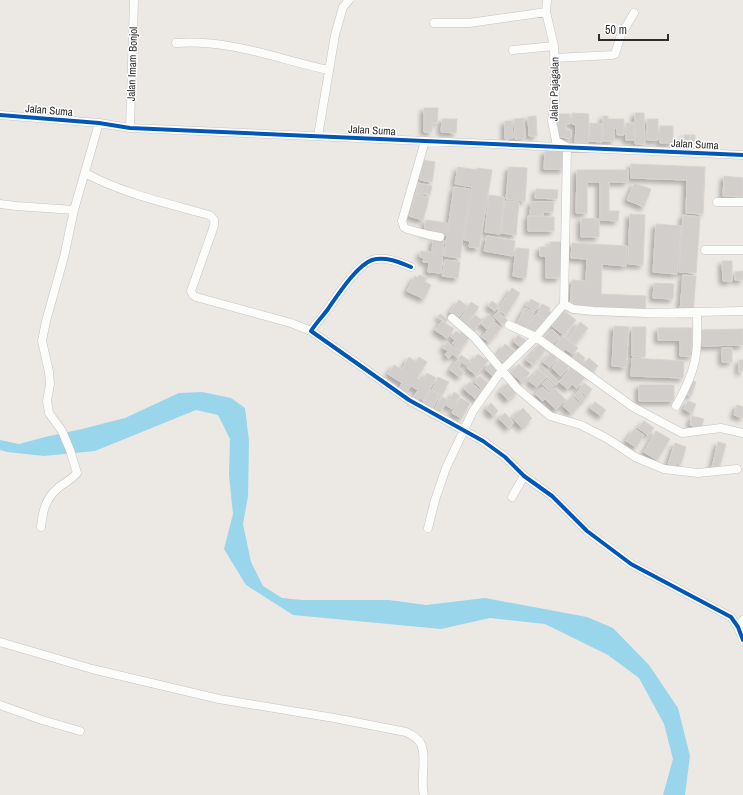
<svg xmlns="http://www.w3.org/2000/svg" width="743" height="795" font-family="'Archivo Narrow',sans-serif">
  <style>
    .water { fill: #99d6ec }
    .building { fill: #d1cecb; stroke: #d7d4d0; filter: url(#shadow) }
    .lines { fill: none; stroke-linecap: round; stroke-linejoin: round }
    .street-casing { stroke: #c5c4c5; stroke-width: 9 }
    .street { stroke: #fcfcfb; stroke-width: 8 }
    .cycleway-casing { stroke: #fff; stroke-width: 6 }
    .cycleway { stroke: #0057b8; stroke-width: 4 }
    .labels { text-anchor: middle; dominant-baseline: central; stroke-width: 3; stroke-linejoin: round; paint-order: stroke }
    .street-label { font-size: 11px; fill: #2e2e2e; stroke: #fff }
  </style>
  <defs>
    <filter id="shadow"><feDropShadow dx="-3.5" dy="3.5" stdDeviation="2" flood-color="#0004"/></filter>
  </defs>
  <rect width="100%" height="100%" fill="#ece8e4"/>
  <path class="water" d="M202 392 231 398 245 408 249 441 248 496 243 524 251 562 263 586 282 598 302 600H389L426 605 485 598 587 617 613 628 649 665 678 708 690 756 685 795H663L673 759 664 724 639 678 608 655 545 624 490 618 441 629 293 615 246 585 224 549 233 514 229 475 230 439 218 415 196 410 95 451 44 456 7 452 0 450V440L19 444 45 437 82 429 125 418 179 393Z"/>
  <path class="building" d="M424 108H438L437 123H432V132H424Z
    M572 113 589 114 588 143H575L576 125 572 124Z
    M635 113H644L645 144H635Z
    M558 114H570V124H566V130H571V138L557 137Z
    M536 116 537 136H529L528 117Z
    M603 116H608V119H624V135H617V128H614V141H603Z
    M524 118 525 138 515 139 514 119Z
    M442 119H457L456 133 441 132Z
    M647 119H658V140H647Z
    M505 121H512L513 138 505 139Z
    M590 123 602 124V142L589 141Z
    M626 123H634V140H626Z
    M660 126H673V143H660Z
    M684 135H690V145H685Z
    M691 135H695V145H691Z
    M545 151H564V169H544Z
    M423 160 435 162 432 182 420 180Z
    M631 164 705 167 703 214 686 213 687 180 631 178Z
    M458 167 477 170V168L492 170 479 248 469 247 470 241 464 240 472 187 455 184Z
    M509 167 527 168 525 201 506 199Z
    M577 170H628V182H609V211H619L618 221 600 220V182H587V213H576Z
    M724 176 743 178V197L723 196Z
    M418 183 432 186 430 195 416 193Z
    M634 183 651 189 644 207 627 200Z
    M454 187 470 189 460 258 444 256Z
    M536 189 558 190 557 199 535 198Z
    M415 194 429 198 423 220 409 216Z
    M489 195 504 197 500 234 485 232Z
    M505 201 519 202 516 235 501 233Z
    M531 202H554L553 212H543V216H530Z
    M630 214 645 215 643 265 628 264Z
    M683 215 700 217 696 273 679 272Z
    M528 216 554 217V231H528Z
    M581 218 599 219V237H581Z
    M426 220 447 223 445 236 424 233Z
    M656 224 681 226 677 274 653 272Z
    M487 236 515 241 513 256 484 251Z
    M433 239 444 240 441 273 428 272 429 262H423L424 258 420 257 421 251 432 252Z
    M550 242H563L561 248 560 278H546V256H540V247H550Z
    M572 243 627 246 626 266 602 264 601 294 646 296 645 311 570 307 572 280 586 281 587 259 571 258Z
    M516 248 529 249 526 278 513 276Z
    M445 260 460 262 458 278 442 276Z
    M722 261H732V281H723Z
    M743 271V280H735V272Z
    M419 275 427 278 425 282 431 285 424 299 407 291 415 276 418 278Z
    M683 275 696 276 693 312 680 311Z
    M654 283 674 284 673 299 653 298Z
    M512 288 520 293 506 315 498 310Z
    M531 299 540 304 535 311 526 306Z
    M459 300 467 306 458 318 450 312Z
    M492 301 499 306 495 311 488 306Z
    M471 302 479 307 466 325 459 321Z
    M542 304 550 308 549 311 552 313 549 320 537 314Z
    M525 308 534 312 526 329 517 324Z
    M498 311 507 320 503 325 493 316Z
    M564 311 576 320 564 335 552 326Z
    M440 314 448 319 446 322 438 317Z
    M536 314 545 320 543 322 546 324 534 334 526 328Z
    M475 315 482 320 474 331 467 326Z
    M488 315 495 320 487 329 481 324Z
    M442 321 454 329 447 338 435 330Z
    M494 322 501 328 489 342 482 337Z
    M580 322 588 328 575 344 568 339Z
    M614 326 629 327 626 367 612 366Z
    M632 327H646L645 357 632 356Z
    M658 328H692V356H680V340H658Z
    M552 329 560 337 550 347 542 340Z
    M743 329V345L702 346 701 330Z
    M463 330 471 335 460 350 452 343 455 340 451 337 456 331 460 334Z
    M518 335 528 342 523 349 514 342Z
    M562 336 578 348 573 354 565 349 561 354 553 348Z
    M447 342 461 352 457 357 452 354 449 358 445 355 448 351 443 348Z
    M505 344 516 352 507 365 496 357Z
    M540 344 546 349 533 365 526 360Z
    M722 348H732V362H722Z
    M552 352 558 357 550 367 543 362Z
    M578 352 585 358 580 365 572 359Z
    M478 354 488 361 476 375 467 368Z
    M461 355 470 361 467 365 458 359Z
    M409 357 416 362 419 357 427 362 417 378 422 381 427 373 436 378 423 401 420 398 417 402 412 399 418 390 411 386 406 393 399 389 402 383 388 374 394 365 402 369Z
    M561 358 570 365 561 376 552 368Z
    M589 358 598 366 589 375 581 367Z
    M632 358 684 361 683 378 631 376Z
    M457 360 461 363 458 368 464 372 460 377 450 370Z
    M739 360H743V371L739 372Z
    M491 363 501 371 495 378 485 369Z
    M519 364 530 373 522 382 511 373Z
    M542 366 559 382 556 385 539 369Z
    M572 366 585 377 577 388 572 384 568 389 559 382Z
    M538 370 546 377 537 387 529 381Z
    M480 376 491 386 485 392 474 382Z
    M438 377 449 382 442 395 432 390Z
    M547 379 553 386 549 390 542 384Z
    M691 380 696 382 691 396 686 394Z
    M470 382 484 393 477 400 464 389Z
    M509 382 518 391 508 400 500 391Z
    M584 383 592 389 587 396 579 390Z
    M639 385H674V401H639Z
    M542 387 549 393 554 388 566 400 556 410 545 399 543 401 535 394Z
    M430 390 439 395 432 409 423 404Z
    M578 391 586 398 581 403 574 396Z
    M454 392 460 396 452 409 446 405Z
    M442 397 448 400 440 413 434 410Z
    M572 397 580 404 571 413 563 406Z
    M460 398 470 403 462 418 452 413Z
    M688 401 696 404 692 413 684 409Z
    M595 402 606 410 601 416 590 408Z
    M491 403 498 411 493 416 486 409Z
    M737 405 743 407V418L734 415Z
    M523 408 532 418 522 428 512 418Z
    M505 413 514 423 508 428 499 418Z
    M692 416 704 419 701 428 690 425Z
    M644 421 654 428 648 435 638 428Z
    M634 429 644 435 636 447 626 441Z
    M656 431 670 439 657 460 644 452Z
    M718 442 726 444 719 469 712 467Z
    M675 443 686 447 681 464 677 462 675 466 668 464Z"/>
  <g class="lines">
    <defs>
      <path id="street" d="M547 0 546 12 554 46 555 101 552 121 556 141 567 147 564 304 536 337 633 407 682 433 721 428 743 433
        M434 23H469L546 12
        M176 43C229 39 278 59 328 70
        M513 50 554 46
        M554 58 613 55 615 54 621 35 634 13
        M0 115 99 123 130 128 743 155
        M130 128 134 0
        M318 136 335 35 343 7 349 0
        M425 141 402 221 404 227 407 229 429 235 440 237
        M85 173C124 194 167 203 209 215 214 218 215 220 214 226L191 291 193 295 196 297 291 323 311 331
        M717 202H743
        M0 204 16 206 74 210 99 123
        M705 250H743
        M411 267C399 262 385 256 372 260 357 265 337 296 328 309 323 316 316 323 311 331L409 400 483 441 505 457 524 476 552 496 587 531 631 564 731 617 738 627 743 640
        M564 304 573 309 594 311 646 313 743 311
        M452 318 474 337 517 388 550 416 581 425 608 439 635 457 664 469 698 473 737 469
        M676 406C685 390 694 372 696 354 698 340 697 326 697 313
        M512 497 524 476
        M41 527C43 510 45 499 59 487 65 483 72 479 77 473L70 450 62 431 49 413 47 401 50 384 49 372 42 341 46 321 64 257 74 210
        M428 528 435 500 446 468 473 411 502 370 536 337 509 325
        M738 627 743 620
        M0 642 92 669 219 699 334 718 406 732C412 735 418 738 421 744 427 756 420 781 424 795
        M0 705 42 720 80 731"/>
    </defs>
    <use href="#street" class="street-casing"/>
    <use href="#street" class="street"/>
    <defs>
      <path id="cycleway" d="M0 115 99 123 130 128 743 155
        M411 267C399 262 385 256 372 260 357 265 337 296 328 309 323 316 316 323 311 331L409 400 483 441 505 457 524 476 552 496 587 531 631 564 731 617 738 627 743 640"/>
    </defs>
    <use href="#cycleway" class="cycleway-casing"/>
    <use href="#cycleway" class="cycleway"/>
  </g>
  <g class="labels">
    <g class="street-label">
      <text transform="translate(132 64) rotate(-88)">Jalan Imam Bonjol</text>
      <text transform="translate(554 89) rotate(-89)">Jalan Pajagalan</text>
      <text transform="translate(49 110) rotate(5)">Jalan Suma</text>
      <text transform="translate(372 130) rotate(3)">Jalan Suma</text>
      <text transform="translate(695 144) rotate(3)">Jalan Suma</text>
    </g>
  </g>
  <path d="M599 34v6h69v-6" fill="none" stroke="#2e2e2e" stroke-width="2"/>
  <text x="605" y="34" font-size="12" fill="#2e2e2e" stroke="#ffffff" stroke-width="3" paint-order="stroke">50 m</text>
</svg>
